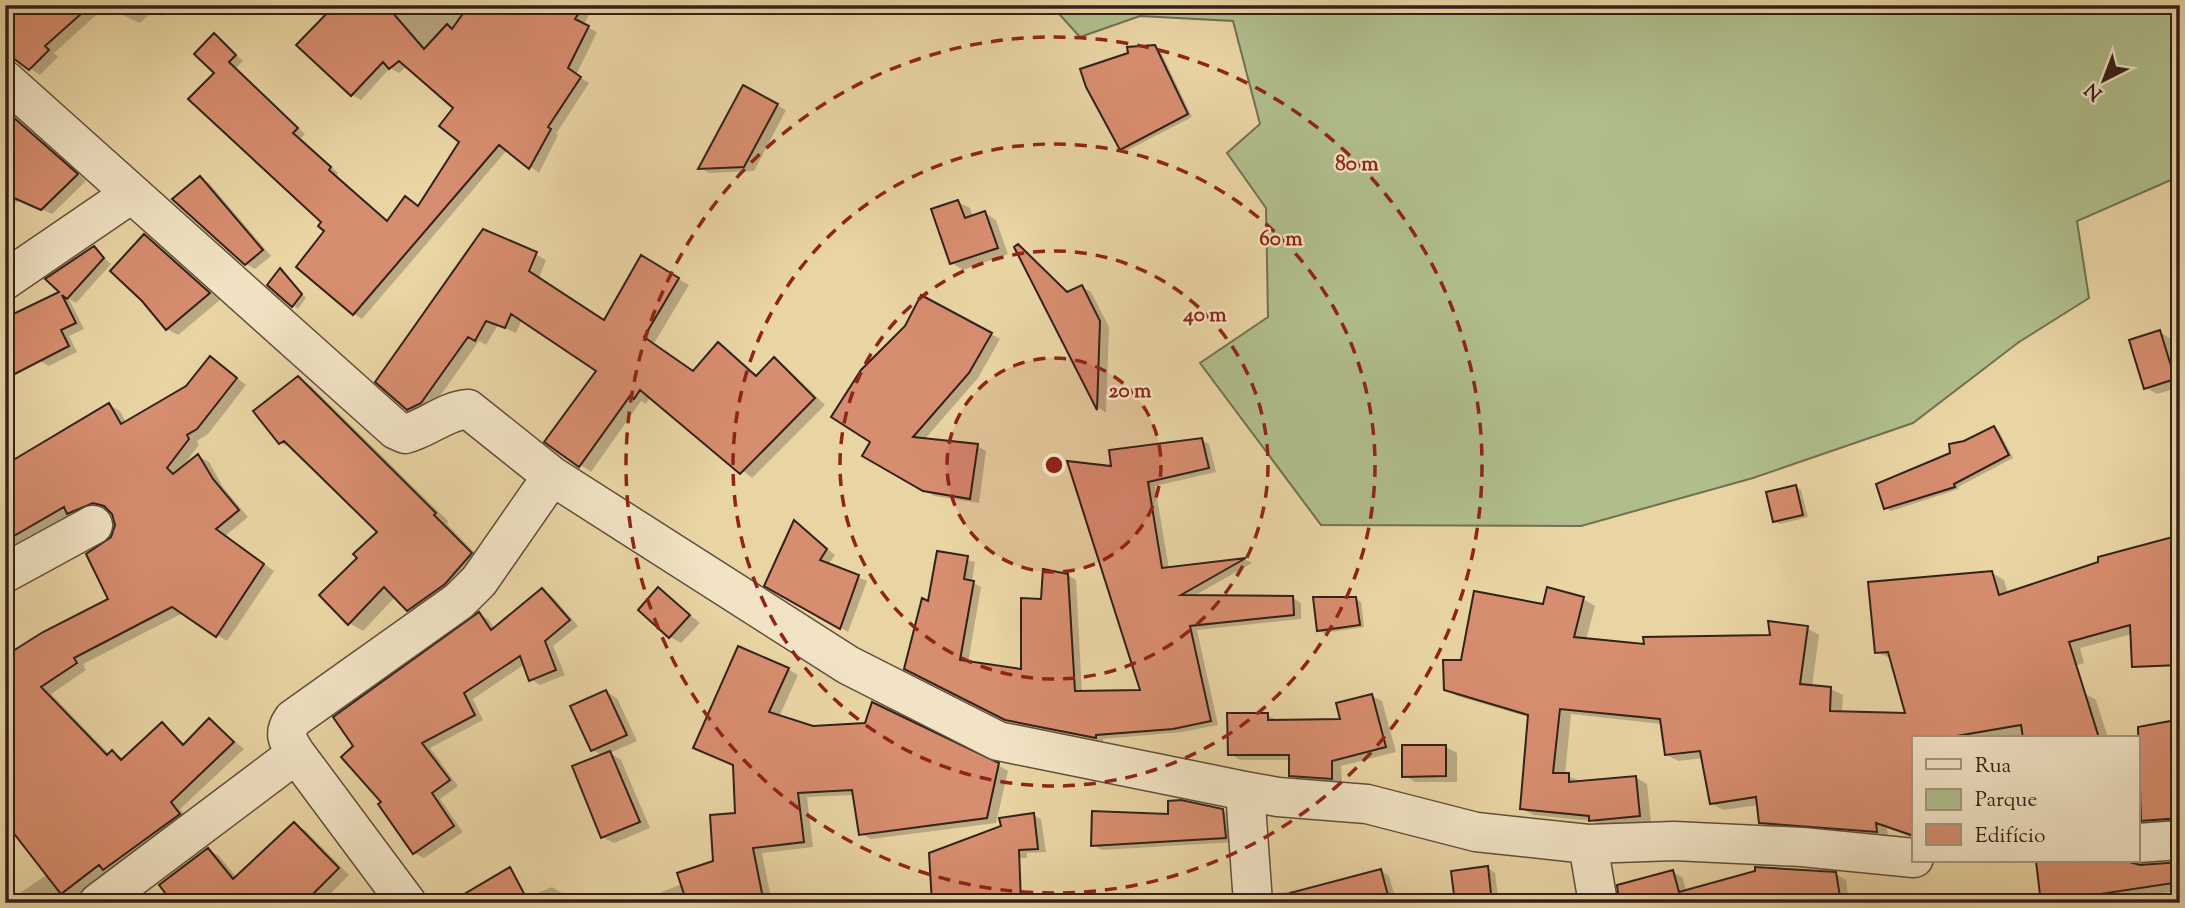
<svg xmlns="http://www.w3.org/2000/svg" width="2185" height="908" font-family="'Sorts Mill Goudy',serif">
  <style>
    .green { fill: #b0be8b; stroke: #727052; stroke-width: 2 }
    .shadow { fill: #0003 }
    .building { fill: #d78d6f; stroke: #332118; stroke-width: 2 }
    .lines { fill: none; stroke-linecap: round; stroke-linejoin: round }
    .minor-casing { stroke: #604e3b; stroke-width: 41 }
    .minor { stroke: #f1e3c4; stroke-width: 38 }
    .ring { fill: none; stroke: #8f2418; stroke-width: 3.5; stroke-dasharray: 12 9 }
    .centre { fill: #8f2418; stroke: #f1e3c4; stroke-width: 3.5 }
    .ring-label { font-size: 21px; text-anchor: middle; font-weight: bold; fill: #8f2418; stroke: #f1e3c4; stroke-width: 5; stroke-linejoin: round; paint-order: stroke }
  </style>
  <rect width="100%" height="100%" fill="#e9d4a4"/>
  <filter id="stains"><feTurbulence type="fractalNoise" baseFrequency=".00286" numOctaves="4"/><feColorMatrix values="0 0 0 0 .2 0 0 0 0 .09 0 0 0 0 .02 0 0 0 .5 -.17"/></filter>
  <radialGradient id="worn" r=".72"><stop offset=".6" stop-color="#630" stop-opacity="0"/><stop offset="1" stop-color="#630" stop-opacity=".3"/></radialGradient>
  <path class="green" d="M1051 5H2180V176L2077 221 2089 298 2019 342 1913 423 1753 478 1581 526 1321 525 1200 363 1268 317 1266 208 1227 153 1260 124 1233 21 1140 16 1080 37Z"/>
  <path class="shadow" d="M5 5H169L162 16 153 11 140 23 105 7 54 53 58 57 40 75 5 50Z
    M337 5H595L583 25 597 32 576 75 589 83 556 134 558 135 539 173 507 150 362 319 354 314 324 222 217 73 214 35 243 61 236 68 305 134 301 138 338 173 336 176 389 222 419 207 461 142 455 108 407 66 399 73 390 68 361 100 352 95Z
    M1155 47 1160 50 1192 117 1126 151 1121 148Z
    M744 88 786 110 754 171 709 173 701 168Z
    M5 108 86 181 52 214 20 200 5 210Z
    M200 178 209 183 271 256 255 269 246 264Z
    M958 202 970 208 973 217 985 213 996 220 1008 254 963 270 952 263Z
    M144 236 220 300 178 335 167 329Z
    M1018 246 1070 293 1082 287 1091 292 1109 327 1106 413 1099 408 1016 247Z
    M94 248 111 264 76 303 69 299 84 329 69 336 77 352 49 366 40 361 62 293Z
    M537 255 546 260 539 278 605 322 642 258 689 285 653 345 694 372 718 344 758 376 774 360 785 366 825 405 752 478 651 396 646 404 641 401 591 472 547 441 599 370 522 319 516 333 498 325 486 345 479 341 430 410 419 415 378 382 524 278 527 279Z
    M281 271 306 298 298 309 269 285Z
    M922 297 1000 339 978 378 924 440 977 446 986 451 979 503 934 496 864 455 873 441 906 327Z
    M2160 332 2171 339 2180 366V387L2157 394 2145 387Z
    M221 365 246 385 208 434 197 441 199 445 182 467 198 456 209 462 223 487 248 517 225 536 274 571 227 641 183 613 83 664 86 670 51 694 110 755 113 752 124 759 162 724 186 745 209 720 244 749 180 809 189 820 109 871 72 903H5L48 874 10 826 5 831V641L14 653 110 599 117 526 114 514 106 508 79 519 71 515 18 546 13 543 5 548V538L109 405 120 411 126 423Z
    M298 378 311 386 448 521 447 524 484 562 422 617 396 596 363 631 349 623 360 559 379 532 295 449 280 443Z
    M1994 428 1999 431 2013 458 1958 487 1959 489 1891 511 1886 508 1965 443Z
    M1201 440 1209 444 1216 472 1155 486 1169 569 1246 560 1252 563 1192 597 1293 598 1301 603V619L1197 630 1218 725 1182 732 1103 739V742L1015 724 914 673 938 553 975 562 972 582 981 587 968 663 1022 671 1043 601 1068 575 1076 580 1082 693 1143 692 1113 468Z
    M1796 487 1801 490 1808 517 1780 524 1775 521Z
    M794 522 835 555 828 565 867 581 848 632 767 585Z
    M2180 536 2132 634 2080 648 2084 663 2025 682 2084 693 2096 700 2108 738H1914V838L1887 828 1888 838 1773 829 1760 822 1759 805 1723 810 1711 803 1703 758 1678 761 1666 754 1662 724 1571 714 1565 775 1580 781 1635 777 1647 784 1651 822 1603 827 1593 821 1534 815 1522 809 1529 717 1457 696 1445 689 1462 662 1544 606 1583 599 1595 606 1586 640 1646 646 1772 637 1807 628 1819 635 1812 687 1831 689 1843 695 1842 713 1907 715 1892 659 1877 652 1992 573 2004 580 2008 594Z
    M542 590 551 595 578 626 553 646 565 675 540 685 531 679 525 664 473 699 483 720 430 748 458 786 440 799 463 832 424 858 414 853 381 804 479 614 488 619 495 629Z
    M659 590 700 623 681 643 670 637Z
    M1356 599 1361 602 1364 627 1324 633 1318 630Z
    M788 669 798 675 779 717 813 727 998 765 1008 771 996 823 871 839 861 834 855 795 807 797 813 847 762 853 772 903H634L682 884 715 862 737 815 734 766 705 753Z
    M606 692 617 698 637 741 610 753 621 760 650 828 614 843 602 837 603 756 593 750Z
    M1372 696 1382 701 1396 752 1341 766 1342 784 1301 781 1291 775V760H1240L1230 754 1267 715 1277 720 1342 721Z
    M2180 722V826L2154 827 2142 820 2137 729Z
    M1446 747 1457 753V782H1415L1404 775Z
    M1223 811 1232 816 1235 842 1102 850 1093 845 1170 816Z
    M1033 815 1041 819 1046 852 1027 853V858L941 862Z
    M294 824 305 830 349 875 321 903H175L208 850 219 856 237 878Z
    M2037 861 2180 863V890L2125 899V903H2043Z
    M1488 868 1495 873 1499 903H1457Z
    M1381 871 1389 876 1397 903H1275L1276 893 1314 889Z
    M1673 872 1683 878 1686 891 1836 874 1846 880 1849 903H1644Z
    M552 887 562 893 566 903H522L521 900Z
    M825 895 836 903H804Z
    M1203 895 1210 903H1125V896Z
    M1064 898 1073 903H1016Z"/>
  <path class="building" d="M5 5H91L45 46 49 50 29 70 5 52Z
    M335 5H386L424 49 447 24 452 29 469 5H584L575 19 589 26 568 68 581 77 548 127 551 129 529 169 499 145 353 315 296 267 324 231 318 226 321 222 188 99 214 73 194 54 214 33 236 55 229 62 298 128 293 133 331 167 329 170 387 221 405 196 418 206 459 142 439 126 453 108 399 61 389 69 383 62 351 96 296 45Z
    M1155 45 1188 114 1120 150 1086 87 1080 69 1128 53 1127 47Z
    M743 85 778 104 744 167 698 169Z
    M5 110 78 174 41 210 5 194Z
    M200 176 263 250 245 265 172 199Z
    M958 200 965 218 985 211 998 248 950 264 931 209Z
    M483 229 537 252 529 271 604 320 641 255 679 278 644 337 693 371 718 342 756 376 774 357 815 398 740 474 640 390 634 399 630 396 579 467 544 442 596 371 511 314 505 328 486 321 475 341 468 337 421 403 407 410 375 382Z
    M144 234 210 293 166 330 142 301 110 271Z
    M1018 244 1067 292 1082 285 1100 321 1097 410 1014 247Z
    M94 246 104 258 67 299 62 295 76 323 61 330 69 346 5 379V318L59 292 45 279Z
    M280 268 302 294 292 307 267 285Z
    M921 295 992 333 969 373 913 437 978 444 970 499 923 491 862 456 870 442 831 417 861 370 905 326Z
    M2160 330 2175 379 2144 389 2129 340Z
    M210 356 237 378 197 429 187 435 189 439 167 468 173 474 198 454 213 479 239 510 216 529 264 564 216 637 172 607 74 658 77 663 41 687 107 755 112 750 121 760 162 722 183 745 209 718 234 742 171 802 180 814 103 870 99 865 61 894 5 822V656L43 632 108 599 86 554 111 537 115 525 112 514 104 506 93 503 67 514 64 507 5 541V465L109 403 121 424 186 386Z
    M298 376 436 513 434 515 472 553 445 584 407 611 384 587 348 625 319 595 357 558 353 554 377 532 284 441 279 444 253 411Z
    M1994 426 2009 455 1954 484 1955 487 1884 509 1876 484 1950 453 1949 444 1964 441Z
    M1202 438 1209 468 1148 482 1162 568 1246 558 1181 595 1293 596 1294 615 1190 626 1211 721 1173 729 1096 735V738L1005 720 904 669 922 598 928 601 937 551 968 556 964 579 974 581 960 660 1021 669V598L1041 599 1043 569 1068 574 1075 691 1140 690 1067 461 1111 466 1109 450Z
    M1796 485 1803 515 1773 522 1766 492Z
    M794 520 827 549 820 560 859 575 840 629 764 586Z
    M2180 535V665L2132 667 2130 625 2069 642 2099 738H2023L2021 725 1945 738H1914V836L1876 823 1877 832 1759 823 1756 797 1710 804 1700 751 1665 755 1660 719 1560 709 1553 773H1569V782L1636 776 1640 816 1589 821V816L1520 809 1528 715 1444 690 1443 660H1461L1474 591 1543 604 1547 587 1584 597 1574 637 1644 644 1643 637 1770 635 1768 621 1808 626 1800 684 1831 687 1830 711 1905 713 1888 652 1875 653 1868 582 1992 571 1999 595 2098 562V557Z
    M658 587 690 615 669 638 638 610Z
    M542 588 570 620 545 641 556 670 529 681 520 656 464 693 475 715 422 743 450 780 432 793 454 826 413 854 378 804 381 802 341 757 353 746 333 717 479 612 491 630Z
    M1313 597H1356L1360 625 1317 631Z
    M738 646 789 668 769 712 813 726 865 723 872 702 999 763 987 818 859 835 852 790 798 793 804 842 753 848 764 903H687L677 873 713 861 710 815 735 813 733 765 693 748Z
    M606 690 627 735 591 751 570 706Z
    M1372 694 1386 747 1332 761V779L1289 776V755H1228L1227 713H1268V720L1340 719 1336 703Z
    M2176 720 2180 740V818L2141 821 2138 727Z
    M1402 745H1446V776L1402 777Z
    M610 751 640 822 601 838 572 766Z
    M1181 800 1223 809 1226 838 1091 846 1092 811 1168 814V801Z
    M1034 813 1038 849 1019 850 1021 903H932L929 853 1001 826 999 818Z
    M294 822 339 868 304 903H173L159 885 208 848 233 879Z
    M2036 861H2126L2140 865 2180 862V882L2041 903Z
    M1488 866 1492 903H1455L1451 871Z
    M510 867 529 903H449Z
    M1755 867 1836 872 1841 903H1619L1617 885 1673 870 1679 892 1755 871Z
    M1381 869 1390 903H1291L1290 893Z"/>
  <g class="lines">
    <defs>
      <path id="minor" d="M5 80 396 430 405 434C428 428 445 411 468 409L552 476 848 665 998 741 1245 791 1278 797 1367 804 1476 832 1588 844 1674 841 1802 847 1914 858
        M5 280 131 194
        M5 573 93 525
        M1245 791 1253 903
        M2138 843 2180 840
        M1588 844 1598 903
        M98 903 296 754
        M407 903 296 754C287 740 283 733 293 719L459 601 479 581 552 476"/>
    </defs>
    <use href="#minor" class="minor-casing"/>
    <use href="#minor" class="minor"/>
  </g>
  <circle cx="1054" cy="465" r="107" fill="#8f2418" fill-opacity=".12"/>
  <g class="ring">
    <circle cx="1054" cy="465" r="107"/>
    <circle cx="1054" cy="465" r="214"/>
    <circle cx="1054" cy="465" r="321"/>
    <circle cx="1054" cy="465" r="428"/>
  </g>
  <circle cx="1054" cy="465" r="10" class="centre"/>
  <g class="ring-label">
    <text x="1357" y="170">80 m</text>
    <text x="1281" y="245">60 m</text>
    <text x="1205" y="321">40 m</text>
    <text x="1130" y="397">20 m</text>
  </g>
  <rect width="2185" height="908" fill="none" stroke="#e9d4a4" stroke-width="28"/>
  <rect x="7" y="7" width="2171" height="894" fill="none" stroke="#332118" stroke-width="3.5"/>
  <rect x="14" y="14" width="2157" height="880" fill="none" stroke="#332118" stroke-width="2"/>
  <rect x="1912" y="736" width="228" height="126" fill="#f1e3c4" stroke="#a5957f" stroke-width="2"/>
  <rect x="1926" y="759" width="35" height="10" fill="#f1e3c4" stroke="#a5957f" stroke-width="2"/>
  <text x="1975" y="772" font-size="21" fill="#332118">Rua</text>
  <rect x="1926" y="789" width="35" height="21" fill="#b0be8b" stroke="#a5957f" stroke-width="2"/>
  <text x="1975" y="806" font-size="21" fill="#332118">Parque</text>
  <rect x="1926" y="824" width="35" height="21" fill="#d78d6f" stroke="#a5957f" stroke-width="2"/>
  <text x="1975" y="842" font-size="21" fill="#332118">Edifício</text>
  <g transform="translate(2104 80) rotate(222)" stroke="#f1e3c4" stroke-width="5" paint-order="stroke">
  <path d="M0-5L12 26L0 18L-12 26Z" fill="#332118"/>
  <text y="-10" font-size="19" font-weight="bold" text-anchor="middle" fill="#332118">N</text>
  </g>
  <rect width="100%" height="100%" filter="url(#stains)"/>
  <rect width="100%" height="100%" fill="url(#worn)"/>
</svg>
